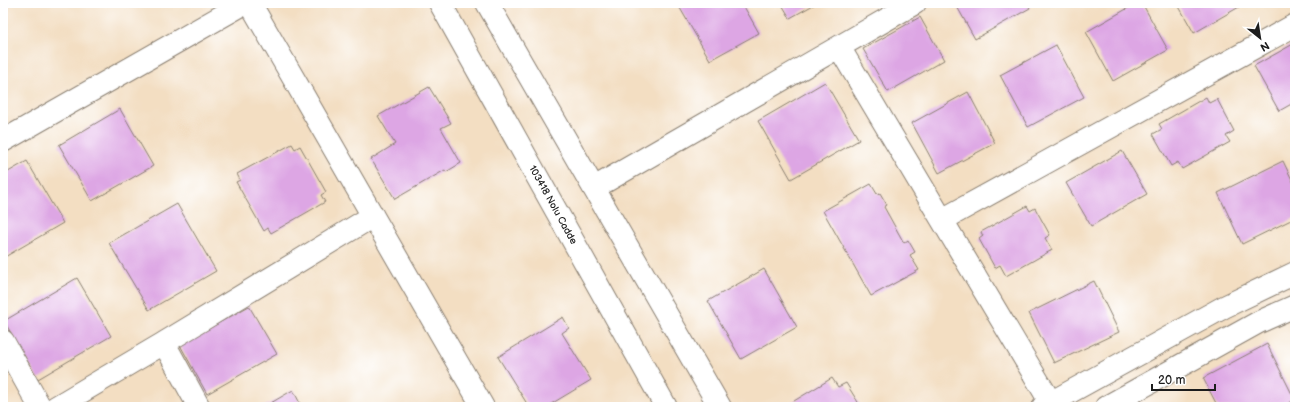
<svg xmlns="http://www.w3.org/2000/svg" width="1298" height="410" font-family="'Balsamiq Sans',sans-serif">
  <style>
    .building { fill: #dda6e4 }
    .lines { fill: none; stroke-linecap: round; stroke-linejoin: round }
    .minor-casing { stroke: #887d6f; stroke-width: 24 }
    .major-casing { stroke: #887d6f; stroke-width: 24 }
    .minor { stroke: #fff; stroke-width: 22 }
    .major { stroke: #fff; stroke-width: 22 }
    .labels { text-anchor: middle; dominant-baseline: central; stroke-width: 3; stroke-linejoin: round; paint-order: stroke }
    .street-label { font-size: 10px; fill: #1c1c1c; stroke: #fff }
  </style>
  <rect width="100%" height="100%" fill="#fff"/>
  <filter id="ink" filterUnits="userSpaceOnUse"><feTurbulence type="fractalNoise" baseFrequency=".025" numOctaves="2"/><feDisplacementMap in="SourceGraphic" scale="8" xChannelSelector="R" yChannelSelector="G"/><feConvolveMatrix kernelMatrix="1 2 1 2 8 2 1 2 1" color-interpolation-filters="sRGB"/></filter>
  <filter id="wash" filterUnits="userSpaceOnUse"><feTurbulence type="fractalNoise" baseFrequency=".012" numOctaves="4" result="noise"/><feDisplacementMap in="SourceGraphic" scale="16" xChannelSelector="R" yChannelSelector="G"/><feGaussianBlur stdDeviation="0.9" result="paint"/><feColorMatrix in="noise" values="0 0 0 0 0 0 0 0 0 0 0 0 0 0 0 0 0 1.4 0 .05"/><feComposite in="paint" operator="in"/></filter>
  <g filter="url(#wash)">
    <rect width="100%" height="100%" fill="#f3dec2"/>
    <g id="blocks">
      <path class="building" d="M677 3H742L759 33 710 60Z
        M781 3H817L790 18Z
        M955 3H1027L1030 8 975 39Z
        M1137 3H1142L1168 50 1113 81 1086 32Z
        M1177 3H1246L1194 33Z
        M920 17 944 60 888 92 863 49Z
        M1295 43V102L1279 111 1254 66Z
        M1056 45 1084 97 1028 127 1000 75Z
        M825 82 859 140 791 179 758 121Z
        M429 87 451 123 441 128 461 163 446 172 445 170 395 199 371 159 395 144 378 116Z
        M968 92 995 143 939 173 912 123Z
        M1206 97 1209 103 1217 99 1234 131 1226 136 1230 142 1182 169 1178 162 1171 166 1153 134 1162 129 1159 124Z
        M120 109 153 166 92 201 59 145Z
        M292 144 295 149 300 146 326 192 321 195 325 202 271 233 268 228 264 231 236 182 240 180 237 174Z
        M1122 151 1147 194 1091 226 1066 183Z
        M27 161 63 223 3 258V175Z
        M1283 161 1295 186V218L1242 244 1218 193Z
        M871 184 877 194 880 193 887 205 884 207 904 243 908 240 915 252 910 255 919 270 871 296 823 211Z
        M177 204 216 271 149 310 109 243Z
        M1027 206 1030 211 1035 208 1050 235 1045 238 1052 250 1006 276 1000 265 995 268 979 239 983 236 981 232Z
        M764 269 797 327 741 359 708 301Z
        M77 278 111 336 38 379 4 321Z
        M1094 281 1119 332 1054 363 1029 313Z
        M249 306 277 354 207 394 180 345Z
        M563 317 569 328 562 333 591 380 546 407H529L498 357Z
        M1267 344 1295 400 1281 407H1218L1203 378Z
        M832 378 838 387 846 383 861 407H784Z
        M293 390 302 407H264Z"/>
    </g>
  </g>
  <g filter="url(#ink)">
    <use href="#blocks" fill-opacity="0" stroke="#887d6f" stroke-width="1"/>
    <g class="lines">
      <defs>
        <path id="minor" d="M250 3 483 407
          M839 47 1051 403
          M3 141 245 3
          M594 188 915 3
          M942 220 1295 25
          M3 341 40 407
          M164 343 373 216
          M56 407 164 343 199 407"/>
        <path id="major" d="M440 3 666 407
          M487 3 720 407
          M1043 407 1224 307 1295 273
          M1106 407 1259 322 1295 306"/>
      </defs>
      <use href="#minor" class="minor-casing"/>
      <use href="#major" class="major-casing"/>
      <use href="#minor" class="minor"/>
      <use href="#major" class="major"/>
    </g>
  </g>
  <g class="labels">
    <g class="street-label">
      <text transform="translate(553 205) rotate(61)">103418 Nolu Cadde</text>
    </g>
  </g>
  <rect width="1298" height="410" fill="none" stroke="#fff" stroke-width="16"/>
  <g transform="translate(1260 38) rotate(150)" stroke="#ffffff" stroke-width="3" paint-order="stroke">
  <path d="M0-3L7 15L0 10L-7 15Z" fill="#1c1c1c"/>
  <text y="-6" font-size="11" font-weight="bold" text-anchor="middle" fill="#1c1c1c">N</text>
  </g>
  <path d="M1152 384v6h63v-6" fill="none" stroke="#1c1c1c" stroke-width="2"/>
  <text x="1158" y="384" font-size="12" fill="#1c1c1c" stroke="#ffffff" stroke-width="3" paint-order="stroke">20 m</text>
</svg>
